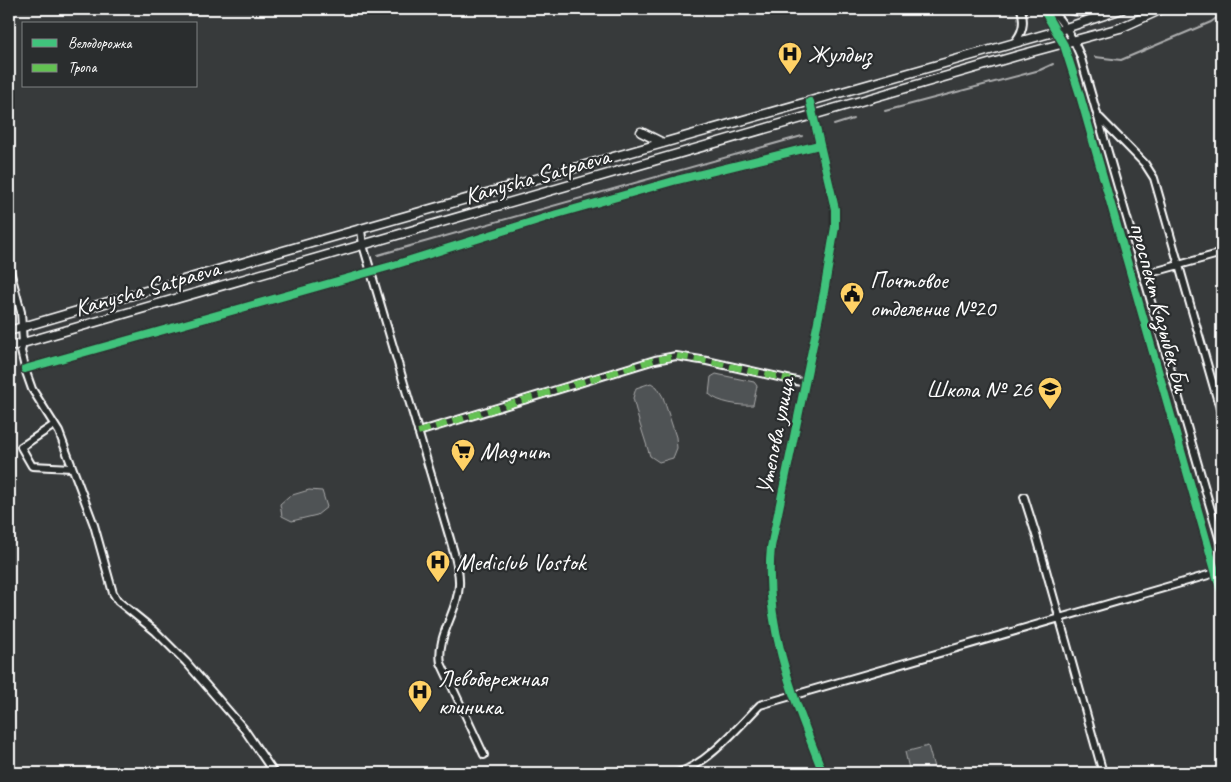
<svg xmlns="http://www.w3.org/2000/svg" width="1231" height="782" font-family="Caveat,sans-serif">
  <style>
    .pitch { fill: #505354; stroke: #a8a9aa }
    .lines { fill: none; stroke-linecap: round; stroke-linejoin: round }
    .stream { stroke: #adaeaf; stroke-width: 2 }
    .minor-casing { stroke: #fff; stroke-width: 10 }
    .major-casing { stroke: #fff; stroke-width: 11 }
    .minor { stroke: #2a2d2e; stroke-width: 6 }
    .major { stroke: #2a2d2e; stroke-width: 8 }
    .quiet { stroke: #63c152; stroke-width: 6; stroke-dasharray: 12 6; stroke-linecap: butt }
    .cycleway-casing { stroke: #2a2d2e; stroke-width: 11 }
    .cycleway { stroke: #40c37c; stroke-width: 8 }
    .labels { text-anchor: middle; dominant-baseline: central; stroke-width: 4.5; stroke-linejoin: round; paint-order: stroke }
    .poi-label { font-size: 24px; fill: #fff; stroke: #2a2d2e; text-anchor: start }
    .street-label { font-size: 24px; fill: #fff; stroke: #2a2d2e }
  </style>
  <rect width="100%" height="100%" fill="#373a3b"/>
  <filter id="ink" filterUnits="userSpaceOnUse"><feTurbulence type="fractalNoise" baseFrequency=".02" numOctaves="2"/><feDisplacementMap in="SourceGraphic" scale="10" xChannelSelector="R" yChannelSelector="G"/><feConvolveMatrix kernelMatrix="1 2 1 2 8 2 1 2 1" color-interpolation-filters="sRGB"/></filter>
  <g filter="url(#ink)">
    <path class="pitch" d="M716 374 754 382 757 386 753 405C741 406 718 403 709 394L711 377Z
      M651 383 657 387 663 397 676 437 677 448 673 458 659 462 650 456 638 418 633 398 636 388Z
      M309 490 322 491 327 507 317 515 292 521 282 516 280 504 289 496Z
      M928 746 935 771 928 773H910L905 752Z"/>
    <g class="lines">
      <path class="stream" d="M1095 57 1121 60 1211 22 1222 14
        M885 111 1040 70 1053 64
        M834 125 853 119
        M378 255 802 136"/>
      <defs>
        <path id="minor" d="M1043 9 1064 45 1079 92 1222 595
          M1050 9C1064 23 1073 37 1080 55L1222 548
          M1065 9C1079 13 1089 13 1102 9
          M1013 44C1023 33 1025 23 1021 9
          M810 102 835 209V227L824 292 771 547C763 626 795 701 823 773
          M1100 118 1145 164 1154 178 1222 416
          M361 230 363 245 450 539C454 553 460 570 459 585 458 612 436 636 441 663L484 755
          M9 267 21 312 23 343 21 351 26 372 32 389 59 432 94 525 113 593 118 601 155 631 186 662 244 729 274 773
          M1143 275 1222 253
          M25 369 391 266 557 214 677 180 819 145
          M54 425 21 447 32 466 72 468
          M418 432 655 360 676 356 707 361 805 383
          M1024 497 1037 538 1103 773
          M677 773C707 765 738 727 760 705L1222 571"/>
        <path id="major" d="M641 132 663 143
          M9 331 269 255 1057 31 1122 9
          M9 347 1020 55 1120 28 1162 9"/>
      </defs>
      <use href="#minor" class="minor-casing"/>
      <use href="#major" class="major-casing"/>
      <use href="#minor" class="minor"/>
      <use href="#major" class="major"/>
      <path class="quiet" d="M418 432 655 360 676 356 707 361 805 383"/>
      <defs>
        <path id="cycleway" d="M1043 9 1064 45 1079 92 1222 595
          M810 102 835 209V227L824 292 771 547C763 626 795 701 823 773
          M25 369 391 266 557 214 677 180 819 145"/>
      </defs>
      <use href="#cycleway" class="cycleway-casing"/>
      <use href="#cycleway" class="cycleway"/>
    </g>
  </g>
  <defs>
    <symbol id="hospital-pin" viewBox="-11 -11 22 30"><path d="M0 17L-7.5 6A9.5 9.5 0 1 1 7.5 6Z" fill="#ffd166" stroke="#2a2d2e"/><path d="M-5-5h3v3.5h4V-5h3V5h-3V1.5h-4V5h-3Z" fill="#111"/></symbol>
    <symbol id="civic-pin" viewBox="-11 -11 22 30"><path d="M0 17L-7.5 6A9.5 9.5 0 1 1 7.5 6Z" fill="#ffd166" stroke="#2a2d2e"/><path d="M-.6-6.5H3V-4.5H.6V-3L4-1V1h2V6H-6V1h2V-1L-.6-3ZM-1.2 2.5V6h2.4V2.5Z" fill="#111"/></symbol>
    <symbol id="school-pin" viewBox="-11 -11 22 30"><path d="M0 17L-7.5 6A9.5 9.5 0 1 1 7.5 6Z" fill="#ffd166" stroke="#2a2d2e"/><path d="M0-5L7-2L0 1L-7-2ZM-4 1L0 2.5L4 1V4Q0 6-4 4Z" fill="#111"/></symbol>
    <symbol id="supermarket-pin" viewBox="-11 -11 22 30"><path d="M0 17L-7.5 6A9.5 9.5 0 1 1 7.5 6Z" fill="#ffd166" stroke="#2a2d2e"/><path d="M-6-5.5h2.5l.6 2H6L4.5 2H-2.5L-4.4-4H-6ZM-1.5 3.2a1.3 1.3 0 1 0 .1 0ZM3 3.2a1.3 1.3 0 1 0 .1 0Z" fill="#111"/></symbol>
  </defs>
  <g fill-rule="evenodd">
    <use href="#hospital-pin" x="776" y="40" width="28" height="38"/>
    <use href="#civic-pin" x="838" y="280" width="28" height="38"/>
    <use href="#school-pin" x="1036" y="375" width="28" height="38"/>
    <use href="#supermarket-pin" x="449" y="437" width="28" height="38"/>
    <use href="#hospital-pin" x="424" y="548" width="28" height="38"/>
    <use href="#hospital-pin" x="406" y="678" width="28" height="38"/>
  </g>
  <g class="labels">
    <g class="poi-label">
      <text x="808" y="54">Жулдыз</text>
      <text x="870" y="280">Почтовое<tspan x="870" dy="28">отделение №20</tspan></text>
      <text x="1032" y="389" text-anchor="end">Школа № 26</text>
      <text x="480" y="451">Magnum</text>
      <text x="456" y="562">Mediclub Vostok</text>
      <text x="438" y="678">Левобережная<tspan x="438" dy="28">клиника</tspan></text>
    </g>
    <g class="street-label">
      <text transform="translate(537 176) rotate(-16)">Kanysha Satpaeva</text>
      <text transform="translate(147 288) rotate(-16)">Kanysha Satpaeva</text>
      <text transform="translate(1160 307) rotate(75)">проспект Казыбек Би</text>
      <text transform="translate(775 436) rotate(-79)">Утепова улица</text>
    </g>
  </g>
  <rect width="1231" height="782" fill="none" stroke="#2a2d2e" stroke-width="30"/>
  <rect x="15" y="15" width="1201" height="752" fill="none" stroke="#fff" stroke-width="2" filter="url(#ink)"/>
  <rect x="22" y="22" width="175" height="65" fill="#2a2d2e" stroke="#7f8182"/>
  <rect x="32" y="39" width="25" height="8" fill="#40c37c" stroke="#7f8182"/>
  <text x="68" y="48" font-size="15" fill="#ffffff">Велодорожка</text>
  <rect x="32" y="64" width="25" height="8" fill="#63c152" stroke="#7f8182"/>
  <text x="68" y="72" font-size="15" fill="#ffffff">Тропа</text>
</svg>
